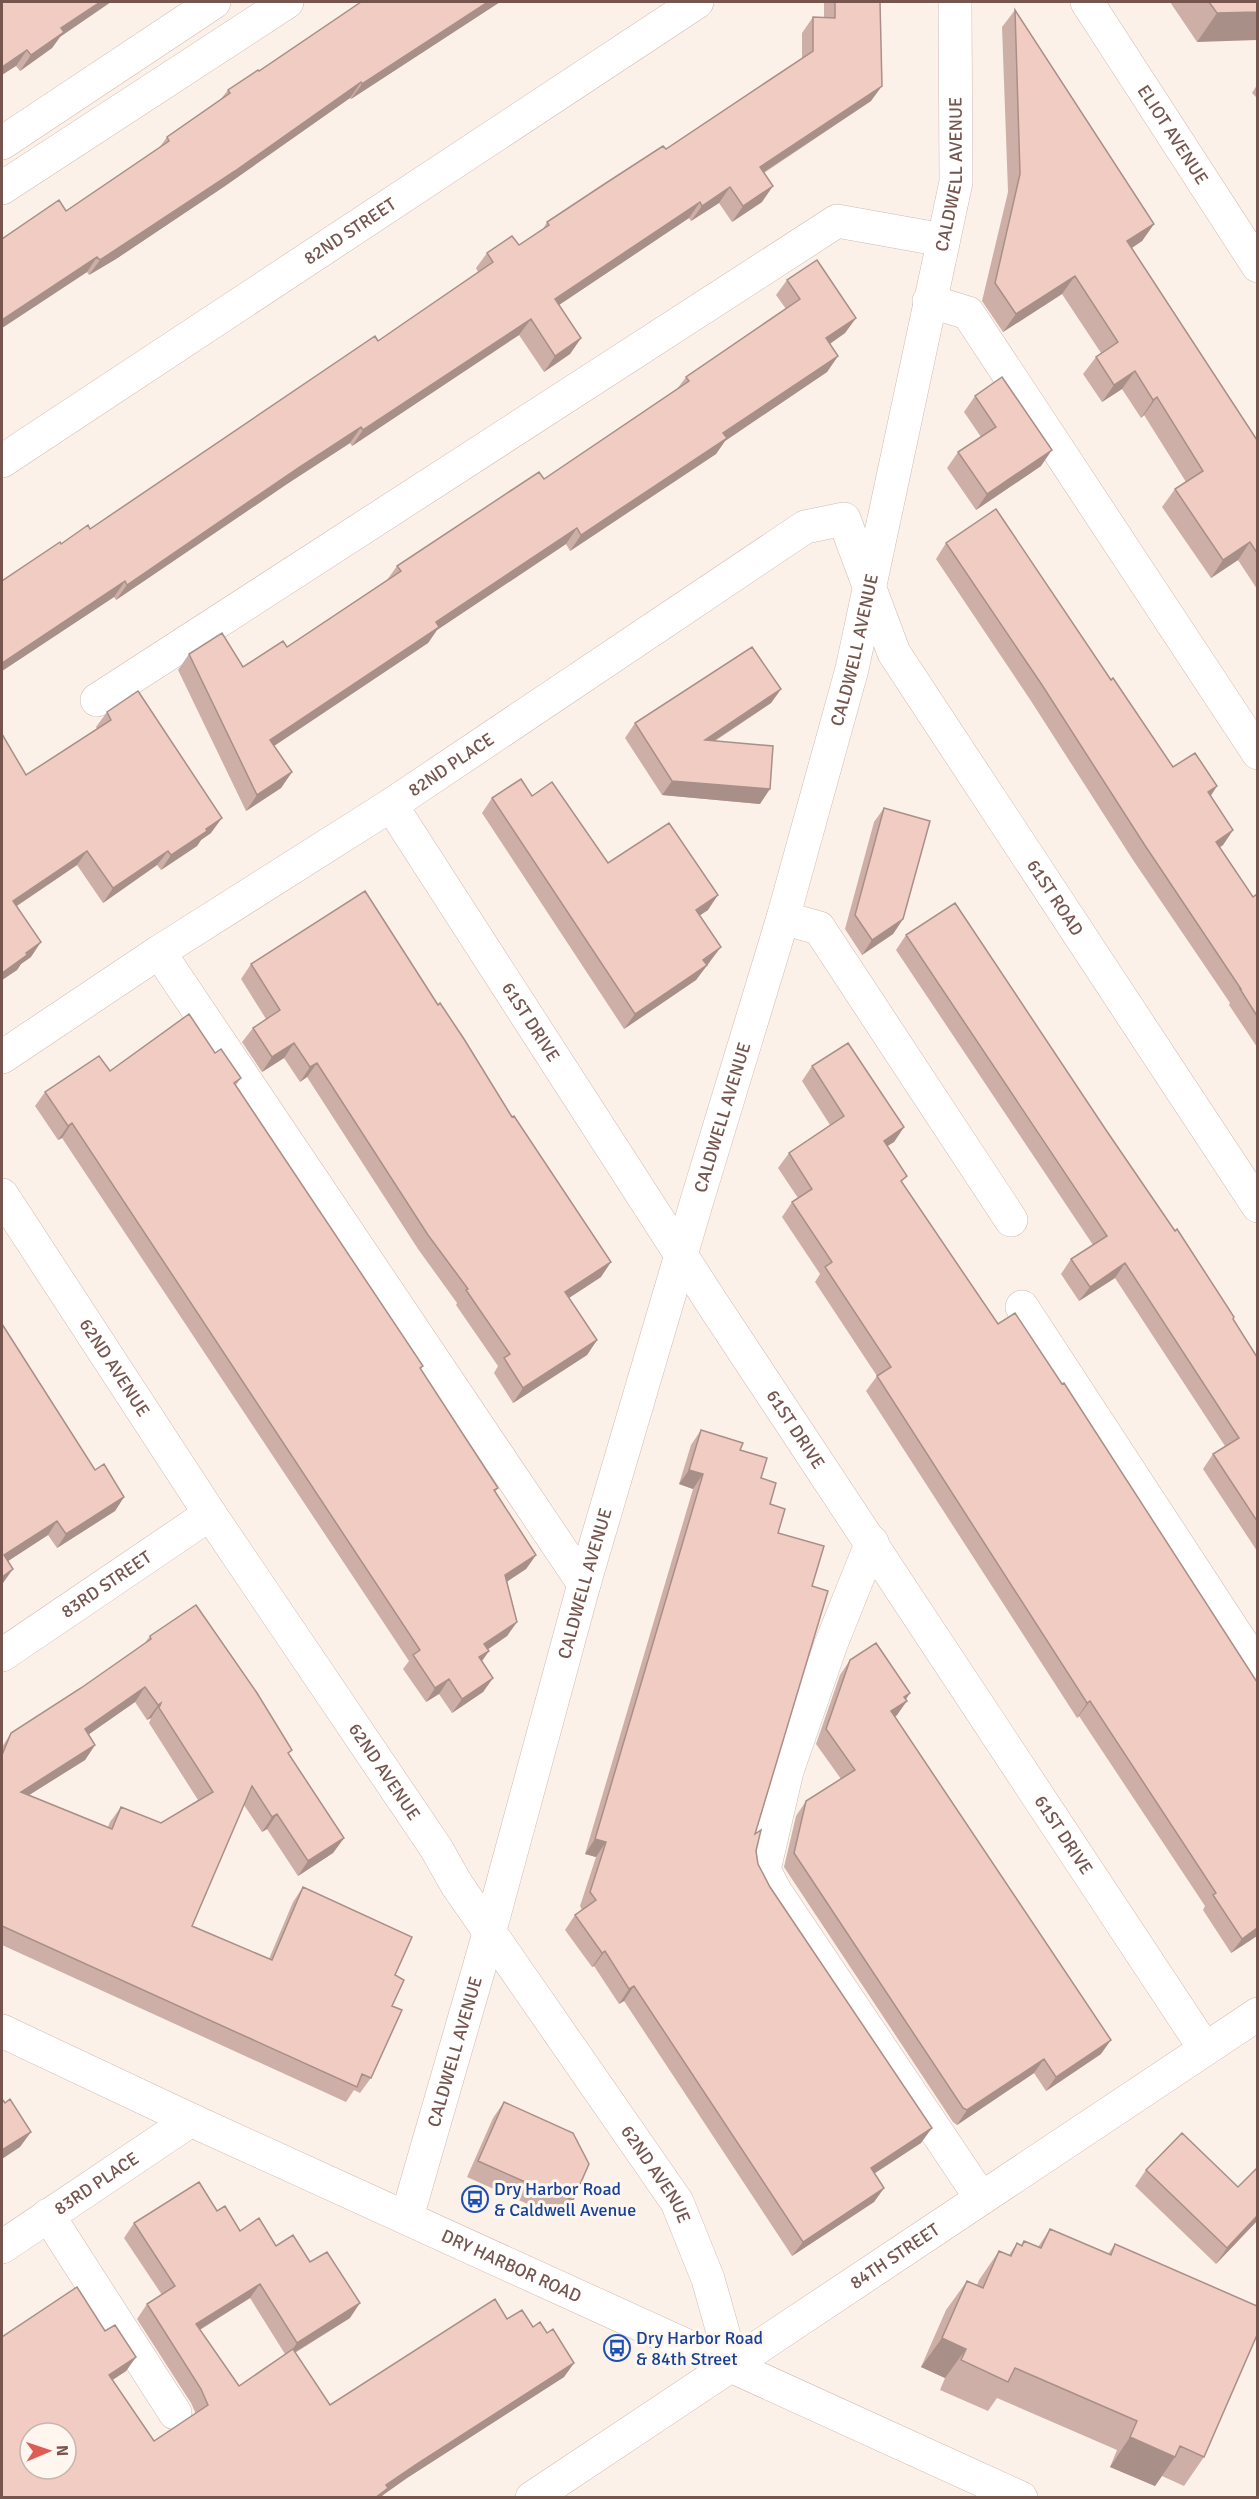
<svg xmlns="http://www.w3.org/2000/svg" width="1259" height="2499" font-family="Signika,sans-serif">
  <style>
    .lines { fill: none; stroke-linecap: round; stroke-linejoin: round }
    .minor-casing { stroke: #cfbab1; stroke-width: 34 }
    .minor { stroke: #fff; stroke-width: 33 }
    .wall { fill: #ceafa7; fill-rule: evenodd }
    .shaded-wall { fill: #a88f88 }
    .building { fill: #f0ccc2; stroke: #a88f88; stroke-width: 1.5; fill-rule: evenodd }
    .labels { text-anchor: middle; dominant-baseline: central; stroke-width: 6; stroke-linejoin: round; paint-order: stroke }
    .street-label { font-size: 18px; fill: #75554d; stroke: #fef6ef }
    .transit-label { font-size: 18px; fill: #164399; stroke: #fef6ef; text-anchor: start }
  </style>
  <rect width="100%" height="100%" fill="#fcf1e9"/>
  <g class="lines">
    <defs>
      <g id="minor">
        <path id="s1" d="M1087 2 1258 266"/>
        <path d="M2 143 214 2"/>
        <path d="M2 188 287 2"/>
        <path d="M929 301 968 313 1258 753"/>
        <path id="s2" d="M2 461 697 2"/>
        <path d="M97 700 837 221 943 240"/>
        <path id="s3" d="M391 805 712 1303 1205 2049"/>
        <path d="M783 918 819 928 1011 1220"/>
        <path d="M159 952 584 1584"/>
        <path id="s4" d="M2 1057 159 952 391 805 805 527 844 519 894 653 1258 1206"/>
        <path id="s5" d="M2 1195 210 1514 436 1848 457 1885 677 2202 708 2279 732 2364"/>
        <path d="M1022 1307 1258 1668"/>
        <path d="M872 1542 831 1644 787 1771 764 1870 775 1891 981 2198"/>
        <path id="s6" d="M2 1655 210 1514"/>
        <path id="s7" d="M2 2031 191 2120 1021 2498"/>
        <path d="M48 2215 175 2413"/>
        <path id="s8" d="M407 2217 490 1930 584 1584 696 1204 783 918 852 669 956 182 955 2"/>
        <path id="s9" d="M2 2247 191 2120"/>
        <path id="s10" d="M532 2498 1258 2014"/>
      </g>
    </defs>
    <use href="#minor" class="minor-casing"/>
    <use href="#minor" class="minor"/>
  </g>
  <path class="wall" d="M2 2 60 37 52 48 20 71 16 66Z
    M361 2H500L351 99 350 98 225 186 116 259 89 275 87 272 2 328V239L66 211 159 148 167 137 220 100 228 90 259 71Z
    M824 2H880L871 101 764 173 762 202 732 222 719 203 691 221 689 218 559 305 581 338 570 354 544 372 519 335 352 446 350 443 287 484 116 600 114 597 2 671V581L61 544 90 529 378 341 478 272 476 268 487 253 519 245 543 229 547 222 666 149 802 59V33L813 17 824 18Z
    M1170 2H1257L1197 42Z
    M1015 10 1154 224 1142 241 1132 248 1257 440V589L1238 560 1211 578 1162 507 1175 489 1186 482 1144 415 1141 418 1122 389 1102 402 1083 374 1096 357 1101 353 1062 294 1003 332 982 301 1008 192 1002 27Z
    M1257 85V98L1252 93Z
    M787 280 856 318 845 333 830 344 838 356 827 372 725 441 716 454 570 551 566 544 437 630 428 643 274 746 292 772 281 788 246 811 178 670 189 654 243 667 287 647 387 580 397 566 544 479 677 389 686 377 786 309 776 295Z
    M975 396 1041 466 976 510 947 468 958 452 981 437 964 412Z
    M946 543 1111 680 1173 767 1217 786 1211 796 1233 830 1223 845 1220 847 1253 897 1257 894V1047L1229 1005 1230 1003 1133 860 1031 701 936 559Z
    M781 689 771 703 715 741 760 804 662 795 625 738 635 723Z
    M107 712 211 833 201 840 197 846 161 870 157 865 103 903 77 865 17 906 31 957 21 964 17 970 2 980 26 775 97 729 96 727Z
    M492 798 608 863 708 910 699 916 710 962 707 965 696 980 624 1029 482 813Z
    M884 808 903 919 893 934 862 955 845 929 874 822Z
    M906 935 1106 1130 1234 1317 1233 1319 1257 1357V1551L1203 1469 1213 1454 1225 1446 1115 1278 1079 1301 1061 1274 1071 1259 1093 1245 896 950Z
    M251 964 601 1277 569 1298 597 1340 587 1355 513 1403 494 1373 498 1366 456 1305 457 1303 418 1249 307 1077 300 1082 284 1058 262 1072 242 1042 253 1028 266 1019 241 979Z
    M215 1053 241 1078 236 1085 423 1366 421 1369 498 1488 495 1492 536 1555 526 1569 507 1581 517 1622 507 1636 488 1649 489 1651 482 1661 493 1678 483 1692 452 1713 439 1694 426 1702 403 1669 409 1661 62 1138 58 1140 35 1106 45 1092 110 1071Z
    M812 1066 904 1127 894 1142 887 1146 903 1183 998 1324 1257 1682V1936L1231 1953 1203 1910 1205 1906 1079 1716 1077 1718 866 1391 877 1376 815 1282 820 1274 782 1217 792 1202 798 1198 778 1168 789 1153 830 1125 802 1081Z
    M2 1324 95 1470 124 1497 115 1511 57 1548 48 1535 8 1561 3 1583Z
    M701 1430 740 1450 761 1478 778 1533 812 1586 755 1834 758 1864 770 1887 921 2143 874 2173 884 2188 874 2202 792 2256 624 2001 619 2004 594 1966 592 1967 565 1930 575 1915 582 1910 580 1906 596 1857 585 1854 693 1489 679 1484 691 1445Z
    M150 1636 289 1755 344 1838 333 1853 298 1876 267 1829 262 1832 244 1805 192 1926 269 1959 293 1902 303 1887 395 1975 392 2006 371 2078 360 2093 354 2090 346 2102 2 1945V1747L11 1733 81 1688 144 1644ZM135 1702 147 1720 151 1718 149 1723 198 1800 161 1823 121 1807 110 1822 108 1827 29 1795 85 1760 95 1745 89 1734Z
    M850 1660 910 1693 897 1715 895 1717 1101 2054 1046 2091 1034 2073 957 2125 953 2122 784 1867 796 1816 806 1801 841 1779 816 1744 840 1675Z
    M504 2102 573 2200 562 2216 543 2208 541 2210 467 2177 493 2118Z
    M1146 2170 1238 2187 1257 2221 1216 2264 1135 2186Z
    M217 2211 240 2231 276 2246 310 2262 350 2318 295 2353 330 2405 507 2319 533 2327 547 2333 574 2363 564 2377 407 2478 383 2495 381 2498H2L105 2331 136 2357 126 2371 112 2380 154 2441 196 2414 191 2403 137 2319 147 2304 162 2295 124 2238 134 2223ZM250 2298 285 2354 239 2386 200 2330Z
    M1050 2229 1108 2254 1115 2244 1204 2457 1184 2486 1162 2476 1155 2486 1110 2467 1117 2450 997 2398 988 2411 940 2390 945 2378 921 2367 946 2310 967 2281 977 2285 979 2280 999 2251 1009 2255 1017 2243 1021 2245 1024 2241 1038 2247Z"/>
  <path class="shaded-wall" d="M100 2H111L60 37 52 48 20 71 31 55 61 28Z
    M488 2H500L351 99 362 84Z
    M1257 12V40L1197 42 1217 13Z
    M27 50 16 66 2 75V67Z
    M361 82 350 98 225 186 116 259 89 275 100 260Z
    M882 86 871 101 749 182 760 167Z
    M773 186 762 202 732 222 743 206Z
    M730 187 719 203 691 221 702 206Z
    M700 202 689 218 544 315 555 299Z
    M1154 224 1142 241 1115 259 1127 241Z
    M97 257 87 272 2 328V320Z
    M1075 276 1062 294 1003 332 1016 314Z
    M856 318 845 333 815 354 826 338Z
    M531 319 519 335 352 446 363 430Z
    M581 338 570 354 544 372 555 356Z
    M838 356 827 372 725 441 716 454 570 551 581 535 723 433Z
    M1135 371 1122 389 1102 402 1114 385Z
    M1157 397 1144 415 1141 418 1153 400Z
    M361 427 350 443 287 484 116 600 127 585 298 468Z
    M1052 450 1041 466 976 510 987 494Z
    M577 528 566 544 437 630 428 643 259 756 270 740 436 622Z
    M1250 542 1238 560 1211 578 1223 560Z
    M125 581 114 597 2 671V663Z
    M781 689 771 703 694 754 705 740Z
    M292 772 281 788 246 811 257 795Z
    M672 781 770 789 760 804 662 795Z
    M1217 786 1206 802 1208 792Z
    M222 818 211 833 201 840 197 846 161 870 171 855 206 829Z
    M1233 830 1223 845 1206 857 1216 842Z
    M87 851 77 865 3 915 13 901Z
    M168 851 157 865 103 903 113 888Z
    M718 895 708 910 685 925 696 910Z
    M903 919 893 934 862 955 872 940Z
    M41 942 31 957 21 964 17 970 2 980V973L26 953Z
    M721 947 696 980 624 1029 635 1014 703 960Z
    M294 1043 284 1058 262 1072 272 1057Z
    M317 1063 307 1077 300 1082 310 1067Z
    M72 1123 62 1138 58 1140 68 1126Z
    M904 1127 894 1142 873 1155 884 1141Z
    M611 1262 601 1277 555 1307 565 1292Z
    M1125 1263 1115 1278 1079 1301 1090 1287Z
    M597 1340 587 1355 513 1403 523 1388Z
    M689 1470 703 1474 693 1489 679 1484Z
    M124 1497 115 1511 57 1548 66 1534Z
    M57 1521 48 1535 2 1565 4 1555Z
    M536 1555 526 1569 496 1589 505 1575Z
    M13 1569 3 1583 2 1584V1577Z
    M517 1622 507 1636 474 1659 484 1644Z
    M489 1651 479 1665V1657Z
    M493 1678 483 1692 452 1713 462 1699Z
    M449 1679 439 1694 426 1702 435 1688Z
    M145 1687 135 1702 75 1744 85 1729Z
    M910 1693 902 1704 907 1701 897 1715 881 1726 891 1711 904 1697Z
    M1090 1701 1079 1716 1077 1718 1087 1703Z
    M161 1703 151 1718 147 1720 158 1705Z
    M95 1745 85 1760 10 1807 21 1792Z
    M277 1814 267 1829 262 1832 272 1817Z
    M344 1838 333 1853 298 1876 308 1861Z
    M595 1839 606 1842 596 1857 585 1854Z
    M1257 1928V1936L1231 1953 1242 1939Z
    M605 1951 594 1966 592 1967 602 1953Z
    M634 1986 624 2001 619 2004 629 1989Z
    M1111 2040 1101 2054 1046 2091 1056 2077Z
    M1044 2059 1034 2073 957 2125 967 2110Z
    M932 2128 921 2143 860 2183 871 2168Z
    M31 2132 20 2147 2 2159V2150Z
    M884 2188 874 2202 792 2256 803 2242Z
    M1257 2216V2221L1216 2264 1227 2248Z
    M260 2284 250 2298 186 2338 196 2324Z
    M360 2303 350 2318 287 2357 297 2343Z
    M942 2338 966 2349 945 2378 921 2367Z
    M136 2357 126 2371 99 2389 109 2375Z
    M574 2363 564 2377 407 2478 383 2495 381 2498H375L386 2485 417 2464Z
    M1130 2437 1175 2457 1155 2486 1110 2467Z"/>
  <path class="building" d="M2 2H100L61 28 64 32 31 55 27 50 2 67Z
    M361 2H488L362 84 361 82 235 171 126 243 100 260 97 257 2 320V239L59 200 66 211 169 141 167 137 230 93 228 90 258 70 259 71Z
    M835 2H880L882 86 760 167 773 186 743 206 730 187 702 206 700 202 555 299 581 338 555 356 531 319 363 430 361 427 298 468 127 585 125 581 2 663V581L60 542 61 544 88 525 90 529 375 336 378 341 407 321 493 262 487 253 512 236 519 245 549 225 547 222 606 183 663 146 666 149 813 51V17L835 18Z
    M1209 2H1257V12L1217 13Z
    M1015 10 1154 224 1127 241 1257 440V553L1250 542 1223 560 1175 489 1203 471 1157 397 1153 400 1135 371 1114 385 1096 357 1118 342 1075 276 1016 314 995 283 1020 174Z
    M817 260 856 318 826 338 838 356 723 433 727 438 581 535 577 528 436 622 439 627 270 740 292 772 257 795 189 654 222 633 243 667 283 641 287 647 401 571 397 566 539 472 544 479 689 381 686 377 800 299 787 280Z
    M1002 377 1052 450 987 494 958 452 996 427 975 396Z
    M996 509 1111 680 1113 678 1173 767 1195 753 1217 786 1208 792 1233 830 1216 842 1253 897 1257 894V1016L1240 989H1241L1144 844 1042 685 946 543Z
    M752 647 781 689 705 740 773 746 770 789 672 781 635 723Z
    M138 691 222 818 206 829 207 831 171 855 168 851 113 888 87 851 13 901 41 942 26 953 27 955 2 973V734L26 775 111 720 107 712Z
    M521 779 532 796 552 782 608 863 669 823 718 895 696 910 721 947 703 960 707 965 635 1014 492 798Z
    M884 808 930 821 903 919 872 940 855 915Z
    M365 891 438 1005 440 1003 464 1039 512 1117 514 1116 611 1262 565 1292 597 1340 523 1388 504 1358 510 1354 466 1290 468 1289 428 1235 317 1063 310 1067 294 1043 272 1057 253 1028 280 1010 251 964Z
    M955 903 1106 1130 1175 1231 1177 1229 1234 1317 1233 1319 1257 1357V1521L1213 1454 1239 1438 1125 1263 1090 1287 1071 1259 1107 1236 906 935Z
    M189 1014 215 1053 221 1049 241 1078 234 1083 423 1366 420 1368 498 1488 494 1490 536 1555 505 1575 517 1622 484 1644 489 1651 479 1657 493 1678 462 1699 449 1679 435 1688 413 1655 420 1650 72 1123 68 1126 45 1092 99 1056 110 1071Z
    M848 1043 904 1127 884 1141 907 1176 901 1181 998 1324 1015 1313 1062 1384 1064 1383 1257 1682V1928L1242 1939 1213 1895 1216 1893 1090 1701 1087 1703 877 1376 891 1367 825 1267 832 1262 792 1202 812 1189 789 1153 844 1116 812 1066Z
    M2 1324 95 1470 104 1464 124 1497 66 1534 57 1521 4 1555 13 1569 2 1577Z
    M701 1430 743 1443 740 1450 767 1458 761 1478 776 1483 770 1504 785 1509 778 1533 824 1546 812 1586 828 1591 755 1834 761 1830 756 1851 758 1864 770 1887 932 2128 871 2168 884 2188 803 2242 634 1986 629 1989 605 1951 602 1953 575 1915 596 1900 590 1892 606 1842 595 1839 703 1474 689 1470Z
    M196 1605 257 1693 292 1750 288 1753 344 1838 308 1861 277 1814 272 1817 252 1786 192 1926 272 1960 303 1887 412 1937 395 1975 404 1980 392 2006 402 2010 371 2078 362 2074 357 2087 2 1926V1755L11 1733 81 1688 151 1639 150 1636ZM145 1687 158 1705 161 1703 159 1708 213 1792 161 1823 121 1807 112 1829 21 1792 95 1745 85 1729Z
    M876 1643 910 1693 904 1697 907 1701 891 1711 1111 2040 1056 2077 1044 2059 967 2110 963 2108 794 1853 806 1801 855 1770 826 1729 850 1660Z
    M2 2099 5 2103 10 2099 31 2132 2 2150Z
    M504 2102 573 2133 589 2164 573 2200 554 2192 552 2194 478 2161Z
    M1182 2133 1238 2187 1257 2168V2216L1227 2248 1146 2170Z
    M199 2182 217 2211 225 2206 240 2231 259 2218 276 2246 293 2235 310 2262 327 2252 360 2303 297 2343 260 2284 196 2324 239 2386 293 2349 330 2405 495 2299 507 2319 522 2310 533 2327 540 2322 547 2333 553 2329 574 2363 417 2464 386 2485 388 2488 375 2498H2V2337L77 2287 105 2331 115 2325 136 2357 109 2375 154 2441 208 2405 201 2389 147 2304 175 2286 134 2223ZM30 2433H66V2469H30Z
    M1050 2229 1111 2255 1115 2244 1257 2306V2335L1204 2457 1180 2446 1175 2457 1130 2437 1137 2421 1015 2368 1008 2382 961 2360 966 2349 942 2338 967 2281 983 2288 999 2251 1011 2256 1017 2243 1022 2246 1024 2241 1041 2248Z"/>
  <defs>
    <symbol id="bus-ring" viewBox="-11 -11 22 22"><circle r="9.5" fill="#fef6ef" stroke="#1a4fb4" stroke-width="1.5"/><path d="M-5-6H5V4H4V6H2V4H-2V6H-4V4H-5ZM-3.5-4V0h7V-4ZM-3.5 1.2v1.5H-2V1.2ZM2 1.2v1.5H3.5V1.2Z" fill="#1a4fb4"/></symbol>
  </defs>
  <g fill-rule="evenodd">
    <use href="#bus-ring" x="460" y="2184" width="30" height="30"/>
    <use href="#bus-ring" x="602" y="2333" width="30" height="30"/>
  </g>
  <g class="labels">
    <g class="street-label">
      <text stroke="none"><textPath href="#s1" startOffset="158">ELIOT AVENUE</textPath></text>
      <text stroke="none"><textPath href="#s8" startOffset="2116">CALDWELL AVENUE</textPath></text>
      <text stroke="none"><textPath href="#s2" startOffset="417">82ND STREET</textPath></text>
      <text stroke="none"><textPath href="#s8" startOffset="1630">CALDWELL AVENUE</textPath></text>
      <text stroke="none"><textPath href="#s4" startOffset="536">82ND PLACE</textPath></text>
      <text stroke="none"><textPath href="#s4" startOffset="1438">61ST ROAD</textPath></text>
      <text stroke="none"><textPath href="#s3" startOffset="258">61ST DRIVE</textPath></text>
      <text stroke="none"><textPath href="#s8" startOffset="1144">CALDWELL AVENUE</textPath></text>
      <text stroke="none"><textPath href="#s5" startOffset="206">62ND AVENUE</textPath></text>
      <text stroke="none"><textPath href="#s3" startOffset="744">61ST DRIVE</textPath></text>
      <text stroke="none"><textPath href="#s8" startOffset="658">CALDWELL AVENUE</textPath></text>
      <text stroke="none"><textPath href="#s6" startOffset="126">83RD STREET</textPath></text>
      <text stroke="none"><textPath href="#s5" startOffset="692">62ND AVENUE</textPath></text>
      <text stroke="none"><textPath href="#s3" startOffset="1230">61ST DRIVE</textPath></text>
      <text stroke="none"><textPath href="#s8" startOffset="172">CALDWELL AVENUE</textPath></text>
      <text stroke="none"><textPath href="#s5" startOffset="1178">62ND AVENUE</textPath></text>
      <text stroke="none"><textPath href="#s9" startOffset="114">83RD PLACE</textPath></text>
      <text stroke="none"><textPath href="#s10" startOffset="436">84TH STREET</textPath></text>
      <text stroke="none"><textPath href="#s7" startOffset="561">DRY HARBOR ROAD</textPath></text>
    </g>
    <g class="transit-label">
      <text x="494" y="2189">Dry Harbor Road<tspan x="494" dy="21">&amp; Caldwell Avenue</tspan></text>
      <text x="636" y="2338">Dry Harbor Road<tspan x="636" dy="21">&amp; 84th Street</tspan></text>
    </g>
  </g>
  <rect width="1259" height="2499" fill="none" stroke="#75554d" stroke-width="6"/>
  <g transform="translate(48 2451) rotate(88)"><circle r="28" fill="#fef6ef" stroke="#c7b6ae" stroke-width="1.5"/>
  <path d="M0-4.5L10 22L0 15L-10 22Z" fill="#df5c55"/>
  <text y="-9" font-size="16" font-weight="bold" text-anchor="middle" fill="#75554d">N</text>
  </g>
</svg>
